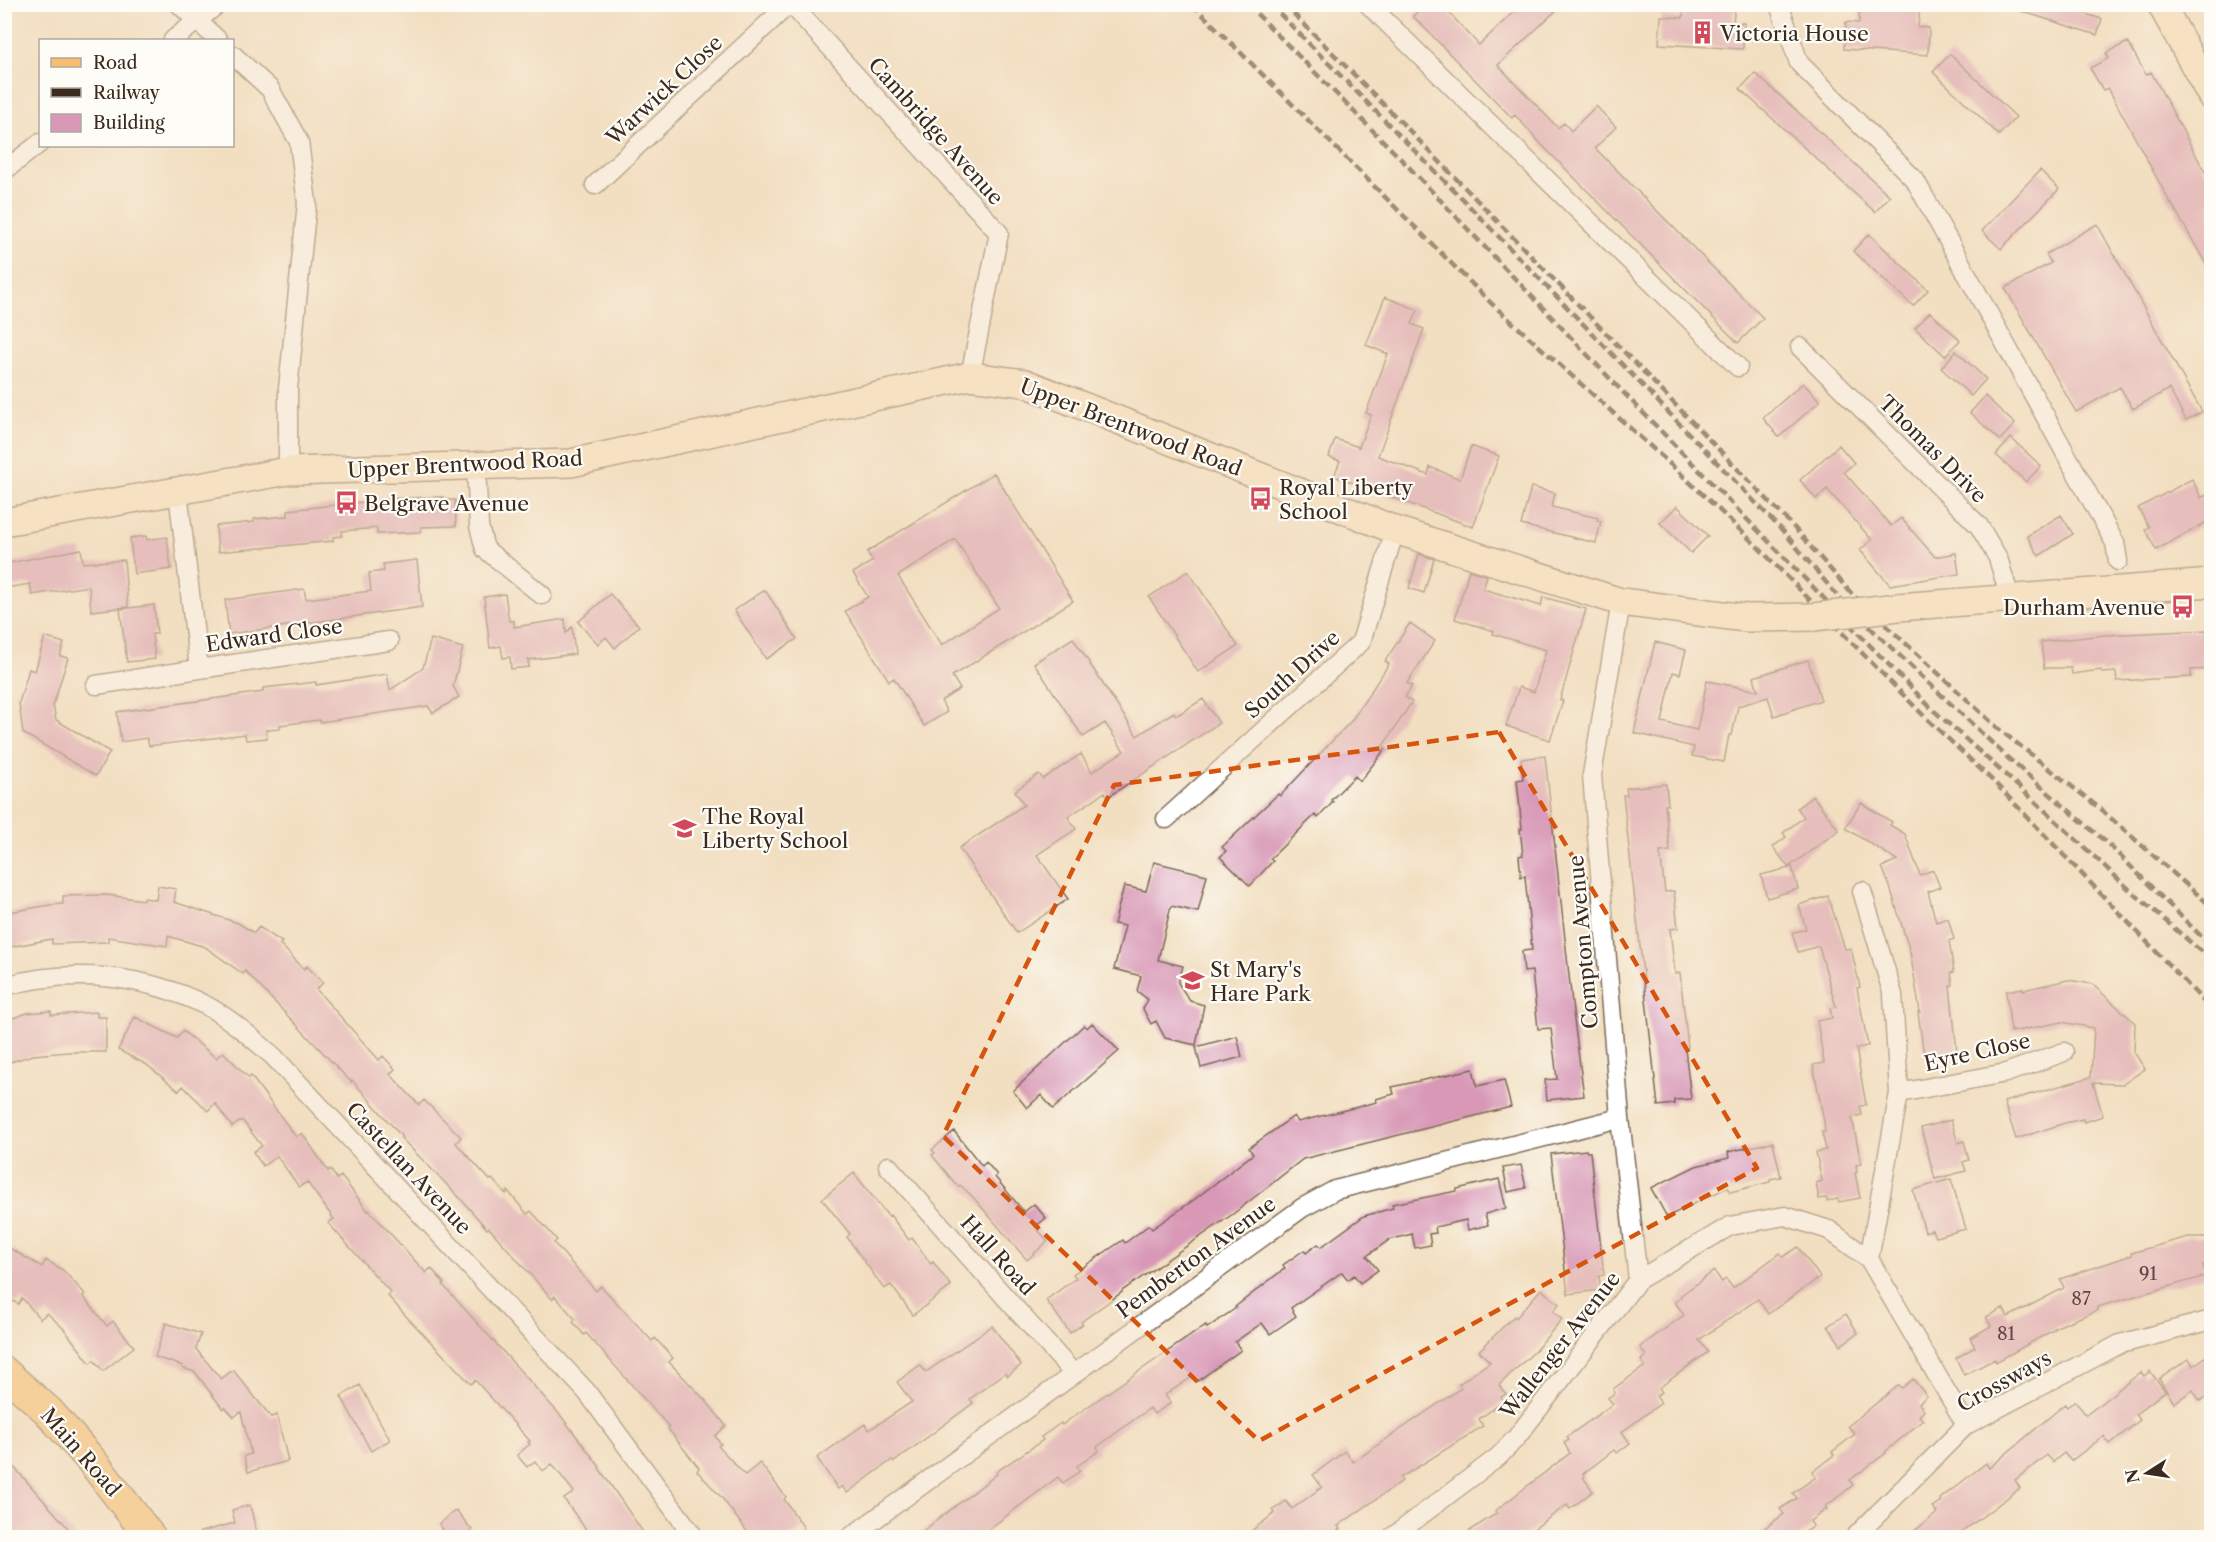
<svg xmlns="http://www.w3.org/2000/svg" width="2216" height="1542" font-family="'Libre Caslon Text',serif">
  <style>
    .building { fill: #d898b6; fill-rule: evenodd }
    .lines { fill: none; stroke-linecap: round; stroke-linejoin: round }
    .street-casing { stroke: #7b6957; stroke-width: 21 }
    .secondary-casing { stroke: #7b6957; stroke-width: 30 }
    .primary-casing { stroke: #7b6957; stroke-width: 33 }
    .street { stroke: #fff; stroke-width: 18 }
    .secondary { stroke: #fde5c5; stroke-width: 27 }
    .primary { stroke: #f9be6d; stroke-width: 30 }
    .rail { stroke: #3b2a1e; stroke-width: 4.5; stroke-dasharray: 9 4.5; stroke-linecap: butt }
    .secondary-bridge-casing { stroke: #7b6957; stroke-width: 30; stroke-linecap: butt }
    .secondary-bridge { stroke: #fde5c5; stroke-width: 27 }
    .marked { fill: none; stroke: #d7540e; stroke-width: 4.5; stroke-dasharray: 12 8; stroke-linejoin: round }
    .labels { text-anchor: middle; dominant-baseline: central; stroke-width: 4.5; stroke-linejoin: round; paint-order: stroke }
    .number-label { font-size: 18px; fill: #624644 }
    .poi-label { font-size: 21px; fill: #3b2a1e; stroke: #fdfcf7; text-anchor: start }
    .street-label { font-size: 21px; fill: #3b2a1e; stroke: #fdfcf7 }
  </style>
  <rect width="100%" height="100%" fill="#fdfcf7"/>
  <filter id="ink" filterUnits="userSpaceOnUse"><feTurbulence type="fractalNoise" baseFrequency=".0167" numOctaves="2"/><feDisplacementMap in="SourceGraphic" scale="12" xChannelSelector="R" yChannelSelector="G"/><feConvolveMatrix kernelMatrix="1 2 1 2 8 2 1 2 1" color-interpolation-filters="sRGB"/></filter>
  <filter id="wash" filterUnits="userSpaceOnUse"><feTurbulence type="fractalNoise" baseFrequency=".008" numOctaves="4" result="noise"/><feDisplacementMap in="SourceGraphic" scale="24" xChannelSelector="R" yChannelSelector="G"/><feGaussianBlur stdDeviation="1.35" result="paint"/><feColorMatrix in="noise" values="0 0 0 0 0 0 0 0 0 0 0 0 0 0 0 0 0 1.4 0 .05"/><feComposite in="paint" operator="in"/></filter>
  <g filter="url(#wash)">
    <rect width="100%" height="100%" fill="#f2dfc1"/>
    <g id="blocks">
      <path class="building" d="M1425 4H1441L1479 45 1522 4H1563L1498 65 1558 128 1564 123 1571 131 1596 106 1616 127 1595 148 1763 318 1738 343 1542 145 1515 115 1512 118 1413 16Z
        M1684 4H1735L1733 22 1744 23 1743 49 1659 44 1661 16 1683 18Z
        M1860 4H1920L1918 27 1929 28 1928 55 1844 49 1846 22 1859 23Z
        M2012 4H2054L2102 19 2097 35 2011 8Z
        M2128 42 2146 75 2151 72 2211 183V273L2172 204V206L2108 88 2103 90 2090 68 2109 58 2106 53Z
        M1950 54 2016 117 1999 135 1933 72Z
        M1755 73 1890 196 1875 212 1740 89Z
        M2040 170 2059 189 2001 249 1982 231Z
        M2097 224 2202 412 2186 420 2169 389 2133 409 2120 387 2076 412 2005 288 2051 263 2046 254Z
        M1869 234 1928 290 1913 306 1853 251Z
        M1385 297 1418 310 1412 324 1424 329 1378 456 1428 475 1430 467 1460 479 1471 446 1499 456 1473 527 1334 476 1340 461 1329 457 1335 439 1359 447 1371 415 1366 413 1388 354 1366 345Z
        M1930 312 1960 340 1945 356 1915 328Z
        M1956 351 1986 379 1971 396 1941 368Z
        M1803 383 1820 401 1779 437 1763 418Z
        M1985 396 2015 424 2000 440 1970 413Z
        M2011 438 2041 466 2026 482 1996 455Z
        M1839 445 1854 463 1844 472 1891 526 1901 518 1935 557 1956 553 1959 574 1890 585 1860 550 1872 540 1827 489 1816 499 1800 480Z
        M994 473 1073 601 952 676 960 689 941 701 947 712 924 726 894 678 889 681 845 611 868 597 853 573 873 561 867 552ZM955 539 999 608 942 645 898 576Z
        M2192 479 2201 498 2206 495 2211 506V520L2156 550 2145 529 2149 527 2138 508Z
        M1531 487 1555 493 1552 507 1598 518 1597 521H1601L1596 543 1521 525Z
        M443 497 444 500H455L456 526 421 527V532L377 534V528L342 531V536L333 537V541L218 552 216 526 254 522V519L288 516V510L401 498Z
        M1677 506 1708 536 1691 553 1660 523Z
        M2061 515 2073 534 2039 556 2027 536Z
        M146 536 147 540 167 537 171 569 134 574 130 538Z
        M81 549 83 563 124 560 128 607 91 611 89 586 32 595 30 584 6 588 4 564Z
        M1419 554 1434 559 1424 593 1409 588Z
        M417 560 422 607 229 634 225 600 304 589 306 599 371 591 369 573 384 571 383 564Z
        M1469 570 1487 576 1483 589 1541 606 1543 597 1586 609 1560 700 1563 701 1550 740 1506 726 1519 687 1534 692 1546 650 1493 634 1494 631 1455 619Z
        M1188 571 1238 646 1198 672 1149 597Z
        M765 590 797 639 766 659 734 610Z
        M505 594 509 621H514V627L565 619 566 633 572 627 575 654 528 660 529 667 511 669 510 657 503 658 501 646 490 648 484 597Z
        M610 594 639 626 615 648 606 637 598 644 578 622Z
        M154 605 157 634H152L155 659 127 662 120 609Z
        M1410 623 1435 641 1407 683 1412 686 1405 697 1412 702 1383 746 1386 748 1360 781 1355 776 1331 800 1333 802 1318 818 1315 815 1270 859 1273 861 1250 886 1220 857 1226 851 1222 847 1278 794 1280 796 1352 720 1389 664 1385 661Z
        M2207 630 2210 669 2191 670V677L2117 681 2116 672 2102 673 2101 670 2072 674 2071 668H2044L2041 642 2105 635Z
        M45 637 64 643 60 656 68 658 53 705 56 720 110 752 96 776 23 733 19 703 29 669 35 671Z
        M1073 638 1137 736 1174 712 1176 716 1203 699 1219 723 1108 797 1105 792 1068 817 1076 829 1037 855 1068 899 1017 933 959 848 1024 805 1015 791 1039 774 1043 779 1081 754 1092 772 1124 751 1105 723 1083 737 1034 663Z
        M431 639 463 648 453 686 459 697 433 713 428 706 320 722 319 720 280 725V729L266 730 267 738 246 740 245 734 149 746 147 738 121 742 117 712 263 692V688L316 682V685L387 674 390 690 423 668Z
        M1655 642 1686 650 1680 674 1673 672 1662 722 1697 730 1707 681 1758 691 1754 677 1808 660 1821 700 1774 716 1768 697 1738 706 1732 735H1729L1724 762 1692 756 1694 747 1634 733Z
        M1545 756 1573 1012 1584 1096 1547 1100 1545 1080 1557 1079 1551 1028 1538 1029 1532 971 1524 972 1522 951 1532 950 1525 876 1521 877 1519 856 1523 855 1520 829H1522L1517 780 1523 779 1521 759Z
        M1666 784 1668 805H1665L1670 851 1660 852 1665 892 1674 891 1678 928 1670 929 1675 974 1680 973 1688 1048 1685 1049 1691 1099 1674 1100V1104L1658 1106 1623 795H1627L1626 788Z
        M1813 796 1839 830 1789 867H1792L1798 889 1767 898 1761 875 1789 868 1773 847 1786 837 1783 833 1804 817 1797 808Z
        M1861 803 1892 822 1890 825 1905 834 1920 875 1933 870 1940 887 1928 892 1936 922 1948 918 1954 939 1949 941 1954 972 1951 973 1953 985 1950 986 1957 1052 1924 1056 1918 1012H1920L1910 952 1890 887 1882 867 1897 860 1845 828Z
        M1154 862 1207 875 1198 912 1171 906 1158 960 1183 966 1178 983 1190 1001 1204 1005 1196 1045 1165 1038 1156 1021 1151 1024 1143 1009 1147 999 1137 991 1141 976 1114 969 1125 926 1114 924 1124 886 1146 891Z
        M158 886 176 889 174 902 238 923 254 933 259 927 282 942 280 944 304 969 307 966 323 983 316 989 379 1060 383 1056 395 1069 390 1074 419 1105 424 1100 461 1137 456 1143 490 1180 492 1179 506 1194 508 1191 527 1214 531 1211 557 1240 554 1243 596 1291 601 1286 652 1341 655 1338 673 1358 669 1362 707 1402 726 1426 715 1436 721 1444 718 1446 745 1475 760 1463 786 1497 784 1499 804 1528 789 1538H752L722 1498 697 1471 699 1468 668 1429 669 1427 586 1333 584 1335 573 1322 575 1319 555 1296 552 1299 489 1228 487 1229 460 1198 401 1138 402 1137 352 1080 351 1082 245 971 243 974 205 947 168 936 167 946 108 937V942L52 944V939L4 948V913L50 905 63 904V896L107 895 144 900 145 898 156 900Z
        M1828 896 1845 949 1851 948 1860 987 1857 988 1868 1046 1856 1048 1866 1105 1860 1106 1862 1115 1852 1117 1861 1164 1856 1165 1857 1172 1855 1173 1860 1198 1839 1202 1838 1199 1827 1201 1826 1198 1819 1199 1816 1183 1822 1181 1816 1152 1826 1150 1822 1132H1825L1824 1121 1813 1065 1824 1063 1817 1021 1832 1018 1830 1008 1836 1007 1819 946 1798 952 1792 933 1806 929 1799 905Z
        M2068 980 2092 984 2135 1023 2134 1052 2145 1069 2123 1084 2093 1083 2103 1116 2084 1122 2083 1119 2065 1123 2016 1139 2004 1102 2091 1077 2094 1028 2062 1022 2011 1032 2006 991 2023 988V990Z
        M51 1011V1015L97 1012V1017H106V1052H68L33 1055 4 1064V1021L27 1013Z
        M135 1017 177 1038 183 1031 216 1058 223 1052 249 1078 251 1076 296 1137 302 1133 328 1171 330 1169 337 1179 341 1176 368 1211 369 1210 426 1273 431 1268 444 1283 443 1285 561 1416 600 1467 599 1468 647 1538H592L564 1499 574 1492 552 1464 543 1471 535 1461 527 1467 517 1455 530 1444 528 1442 530 1441 475 1380 471 1384 404 1314 388 1296 391 1293 328 1223 334 1219 307 1182 299 1187 277 1156 263 1166 253 1152 262 1146 242 1120 232 1127 215 1103 208 1111 183 1086 179 1091 147 1065 118 1050Z
        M1092 1023 1119 1051 1053 1109 1041 1095 1027 1108 1013 1091 1084 1025 1087 1028Z
        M1237 1036 1242 1057 1201 1068 1196 1047Z
        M1473 1069 1477 1086 1504 1080 1511 1107 1303 1159 1233 1214 1122 1291V1292L1081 1322 1083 1324 1070 1333 1046 1300 1076 1278 1073 1274 1123 1240 1125 1243 1149 1225 1152 1229 1195 1199 1253 1154 1249 1148 1294 1116 1298 1122 1377 1102 1376 1099 1394 1094 1392 1087Z
        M1951 1120 1958 1143 1964 1141 1969 1160 1963 1162 1966 1171 1935 1179 1921 1128Z
        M954 1131 982 1166 986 1162 997 1175 995 1177 1024 1212 1034 1204 1046 1218 1035 1227 1048 1241 1027 1260 972 1196 960 1185 958 1187 932 1155 935 1153 932 1150Z
        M1773 1142 1781 1177 1770 1179V1182L1730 1192 1728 1187 1667 1217 1651 1188 1696 1166 1729 1158 1728 1152Z
        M1586 1150 1587 1152H1590L1604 1275 1599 1276 1601 1290 1568 1294 1551 1154Z
        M1521 1165 1526 1188 1508 1192 1503 1168Z
        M854 1173 888 1216 890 1215 909 1240 912 1238 931 1264 933 1262 951 1286 913 1315 891 1285 884 1289 847 1237 850 1234 822 1199Z
        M1499 1179 1506 1208 1485 1214 1488 1225 1468 1230 1466 1220 1435 1227 1436 1233 1429 1234 1431 1245 1415 1248 1412 1234 1389 1240 1367 1256 1378 1270 1360 1283 1354 1275 1348 1280 1342 1272 1291 1308 1296 1316 1270 1334 1262 1323 1235 1342 1241 1350 1196 1382 1192 1377 1165 1395 1171 1403 1154 1414 1150 1408 1097 1447 1099 1451 1077 1466 1080 1471 1063 1483 1058 1477 977 1538H914L997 1474 996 1472 1043 1440 1041 1437 1061 1423 1062 1425 1070 1419 1206 1325 1207 1328 1236 1308 1235 1307 1285 1268 1283 1265 1304 1250 1306 1253 1318 1244 1321 1247 1364 1216 1393 1208 1392 1204 1457 1191V1189Z
        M1951 1179 1966 1229 1935 1237 1932 1230 1925 1232 1913 1190Z
        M2188 1237H2211V1265H2203L2206 1276 2097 1307 2098 1310 2054 1328 2055 1329 1996 1362 1995 1359 1964 1375 1956 1358 1975 1347 1970 1338 1991 1326 1986 1317 2003 1308 2008 1317 2064 1288 2060 1279 2132 1255 2131 1253Z
        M4 1245 42 1267 46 1260 63 1270 85 1294 83 1296 107 1326 113 1321 134 1347 103 1371 94 1360 90 1363 64 1329 47 1313 40 1319 22 1298 18 1304 4 1296Z
        M1798 1247 1820 1277 1768 1314 1758 1299 1699 1340 1708 1352 1659 1388 1662 1392 1656 1396 1661 1403 1622 1432 1630 1443 1617 1453 1614 1450 1583 1474 1585 1476 1583 1477 1593 1491 1570 1509 1567 1505 1521 1538H1459L1497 1513 1495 1511 1570 1453 1564 1443 1569 1440 1567 1437 1613 1404 1608 1398 1615 1393 1613 1389 1645 1366 1641 1360 1646 1356 1640 1347 1684 1315 1675 1302 1681 1298 1680 1296 1714 1271 1722 1282 1726 1279 1733 1288 1780 1253 1783 1257Z
        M1541 1289 1559 1304 1553 1311 1562 1319 1535 1351 1499 1385 1506 1394 1501 1397 1504 1401 1479 1419 1483 1426 1400 1478 1402 1481 1338 1526 1340 1529 1328 1538H1242L1275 1513 1273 1510 1286 1501 1292 1509 1322 1487 1313 1475 1345 1451 1353 1462 1461 1388 1459 1384 1490 1362 1479 1351 1514 1316 1516 1318Z
        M1846 1314 1858 1333 1841 1345 1828 1326Z
        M166 1323 201 1334 196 1349 221 1379 233 1370 271 1417 277 1415 288 1461 248 1472 244 1456 251 1454 241 1412 234 1417 225 1407 223 1409 195 1372 182 1368 183 1366 155 1357Z
        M992 1326 1021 1365 1008 1376 1005 1373 970 1399 973 1403 894 1462 892 1460 847 1493 842 1486 838 1489 817 1458 865 1424 869 1430 912 1402 897 1382 920 1365 926 1372Z
        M2211 1353V1393L2200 1401 2193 1390 2174 1403 2159 1379 2189 1359 2193 1366Z
        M2150 1371 2165 1391 2136 1414 2140 1420 2110 1444 2104 1436 2071 1461 2064 1453 2053 1462 2047 1455 2015 1480 2020 1488 1954 1538H1906L1937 1513 1932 1507 1941 1501 1940 1499 1986 1463 1989 1468 2065 1404 2067 1407 2075 1401 2086 1415 2141 1372 2144 1376Z
        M1913 1379 1927 1396 1919 1403 1924 1411 1919 1416 1923 1420 1885 1452 1886 1453 1850 1480 1853 1485 1825 1507 1827 1509 1810 1521 1813 1526 1796 1538H1751L1784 1514 1780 1509 1797 1498 1793 1493 1816 1477 1812 1472 1834 1455 1832 1452 1855 1434 1848 1426 1899 1385 1902 1388Z
        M360 1385 390 1440 371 1451 341 1396Z
        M4 1456 29 1484 77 1538H19L4 1521Z
        M250 1505 258 1538H201L200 1532 235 1523 232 1510Z
        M456 1510 472 1530 463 1538H449L439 1524Z"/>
    </g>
  </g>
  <g filter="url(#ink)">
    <use href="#blocks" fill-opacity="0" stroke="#7b6957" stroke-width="1.5"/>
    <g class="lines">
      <defs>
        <path id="street" d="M179 4 218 40
          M791 4 999 233 970 376
          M1368 4 1738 367
          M1779 4 1799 63 1915 180 2115 543 2118 561
          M173 40 218 4
          M232 54 270 89 299 142 307 203 288 389V471
          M4 171 40 143
          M595 185 789 4
          M1800 347 1979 526 1998 558 2010 598
          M476 465 479 526 485 549 542 595
          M178 492 199 669 389 641
          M1621 602 1592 775 1620 1118 1638 1280
          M96 685 199 669
          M1166 819 1361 642 1395 530
          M1862 891 1893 995 1899 1093 1869 1259
          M4 986C71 968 144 974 207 1006 231 1019 252 1038 273 1056L586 1391 695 1538
          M1899 1093 2006 1073 2064 1052
          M888 1166 1074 1374
          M849 1538 1302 1208 1335 1190 1620 1118
          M1391 1538 1498 1457 1516 1438 1638 1280 1730 1226 1785 1216 1829 1230 1869 1259 1966 1425
          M1854 1538 1966 1425 2120 1344 2212 1320"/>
        <path id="secondary" d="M2161 4 2212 97
          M4 522 288 471 571 463 970 376 1025 383 1395 530 1621 602 1746 618 1814 617
          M1898 607 2212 583"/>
        <path id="primary" d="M4 1372 48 1411 91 1460 151 1538"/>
      </defs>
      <use href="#street" class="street-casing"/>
      <use href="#secondary" class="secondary-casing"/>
      <use href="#primary" class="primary-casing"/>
      <use href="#street" class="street"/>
      <use href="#secondary" class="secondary"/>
      <use href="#primary" class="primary"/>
      <path class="rail" d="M1192 4 1492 304 1679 472 1756 545 1925 717 1993 781 2212 1010
        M1247 4 1404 162 1618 387 1932 709 2038 804 2129 889 2212 961
        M1270 4 1473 210 1783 531 1840 599 2009 759 2107 843 2212 947
        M1284 4 1405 126 1791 524 1852 594 2000 730 2098 807 2212 907"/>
      <defs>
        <path id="secondary-bridge" d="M1814 617 1898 607"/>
      </defs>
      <use href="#secondary-bridge" class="secondary-bridge-casing"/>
      <use href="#secondary-bridge" class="secondary-bridge"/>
    </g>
  </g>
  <path d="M0 0H2216V1542H0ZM1499 732 1757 1168 1259 1441 943 1136 1114 785Z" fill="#f2dfc1" fill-opacity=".55" fill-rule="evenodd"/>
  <path class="marked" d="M1499 732 1757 1168 1259 1441 943 1136 1114 785Z"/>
  <defs>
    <symbol id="building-bare" viewBox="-9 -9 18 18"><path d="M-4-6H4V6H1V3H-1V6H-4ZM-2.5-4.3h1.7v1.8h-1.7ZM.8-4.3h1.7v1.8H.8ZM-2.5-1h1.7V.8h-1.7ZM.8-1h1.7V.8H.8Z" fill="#d1495b" stroke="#fdfcf7" stroke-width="2.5" paint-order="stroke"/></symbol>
    <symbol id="bus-bare" viewBox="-9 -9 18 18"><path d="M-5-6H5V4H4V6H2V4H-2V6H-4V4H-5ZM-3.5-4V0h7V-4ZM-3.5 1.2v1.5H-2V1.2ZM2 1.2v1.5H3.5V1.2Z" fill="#d1495b" stroke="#fdfcf7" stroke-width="2.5" paint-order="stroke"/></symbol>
    <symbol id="school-bare" viewBox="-9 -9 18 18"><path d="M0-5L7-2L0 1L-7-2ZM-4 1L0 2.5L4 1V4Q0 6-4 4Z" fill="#d1495b" stroke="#fdfcf7" stroke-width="2.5" paint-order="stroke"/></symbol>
  </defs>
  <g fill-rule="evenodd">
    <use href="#building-bare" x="1686" y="16" width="33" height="33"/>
    <use href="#bus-bare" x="1244" y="482" width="33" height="33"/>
    <use href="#bus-bare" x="330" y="486" width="33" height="33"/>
    <use href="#bus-bare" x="2166" y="590" width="33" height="33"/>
    <use href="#school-bare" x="668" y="812" width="33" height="33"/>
    <use href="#school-bare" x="1176" y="964" width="33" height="33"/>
  </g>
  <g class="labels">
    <g class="number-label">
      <text x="2148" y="1274">91</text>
      <text x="2081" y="1299">87</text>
      <text x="2006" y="1334">81</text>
    </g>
    <g class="poi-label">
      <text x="1720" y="33">Victoria House</text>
      <text x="1279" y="487">Royal Liberty<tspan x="1279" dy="24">School</tspan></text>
      <text x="364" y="503">Belgrave Avenue</text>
      <text x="2165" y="607" text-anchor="end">Durham Avenue</text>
      <text x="702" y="816">The Royal<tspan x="702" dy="24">Liberty School</tspan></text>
      <text x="1210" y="969">St Mary's<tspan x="1210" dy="24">Hare Park</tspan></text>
    </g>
    <g class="street-label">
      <text transform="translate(664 90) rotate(-43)">Warwick Close</text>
      <text transform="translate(936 131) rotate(48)">Cambridge Avenue</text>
      <text transform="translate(1131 427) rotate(21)">Upper Brentwood Road</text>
      <text transform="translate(1933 449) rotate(45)">Thomas Drive</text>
      <text transform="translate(465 464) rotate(-3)">Upper Brentwood Road</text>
      <text transform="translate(274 635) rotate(-8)">Edward Close</text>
      <text transform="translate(1292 674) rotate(-42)">South Drive</text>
      <text transform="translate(1583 942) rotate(-95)">Compton Avenue</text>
      <text transform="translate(1977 1052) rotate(-13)">Eyre Close</text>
      <text transform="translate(409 1168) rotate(47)">Castellan Avenue</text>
      <text transform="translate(998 1255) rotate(48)">Hall Road</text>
      <text transform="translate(1196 1257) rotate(-36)">Pemberton Avenue</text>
      <text transform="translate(1560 1345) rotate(-52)">Wallenger Avenue</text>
      <text transform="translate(2004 1381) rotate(-29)">Crossways</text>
      <text transform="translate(81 1452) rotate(49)">Main Road</text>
    </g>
  </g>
  <rect width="2216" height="1542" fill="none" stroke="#fdfcf7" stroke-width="24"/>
  <rect x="39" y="39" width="195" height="108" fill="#fdfcf7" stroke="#afa8a0" stroke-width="1.5"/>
  <rect x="51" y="58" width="30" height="9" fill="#f9be6d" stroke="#afa8a0" stroke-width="1.5"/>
  <text x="93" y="69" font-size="18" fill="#3b2a1e">Road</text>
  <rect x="51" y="88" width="30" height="9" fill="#3b2a1e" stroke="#afa8a0" stroke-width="1.5"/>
  <text x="93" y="99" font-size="18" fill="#3b2a1e">Railway</text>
  <rect x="51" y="114" width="30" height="18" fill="#d898b6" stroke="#afa8a0" stroke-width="1.5"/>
  <text x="93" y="129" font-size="18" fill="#3b2a1e">Building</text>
  <g transform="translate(2147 1473) rotate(258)" stroke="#fdfcf7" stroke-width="4.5" paint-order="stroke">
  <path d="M0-4.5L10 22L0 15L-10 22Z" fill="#3b2a1e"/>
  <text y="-9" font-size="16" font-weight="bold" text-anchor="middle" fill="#3b2a1e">N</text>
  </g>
</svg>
